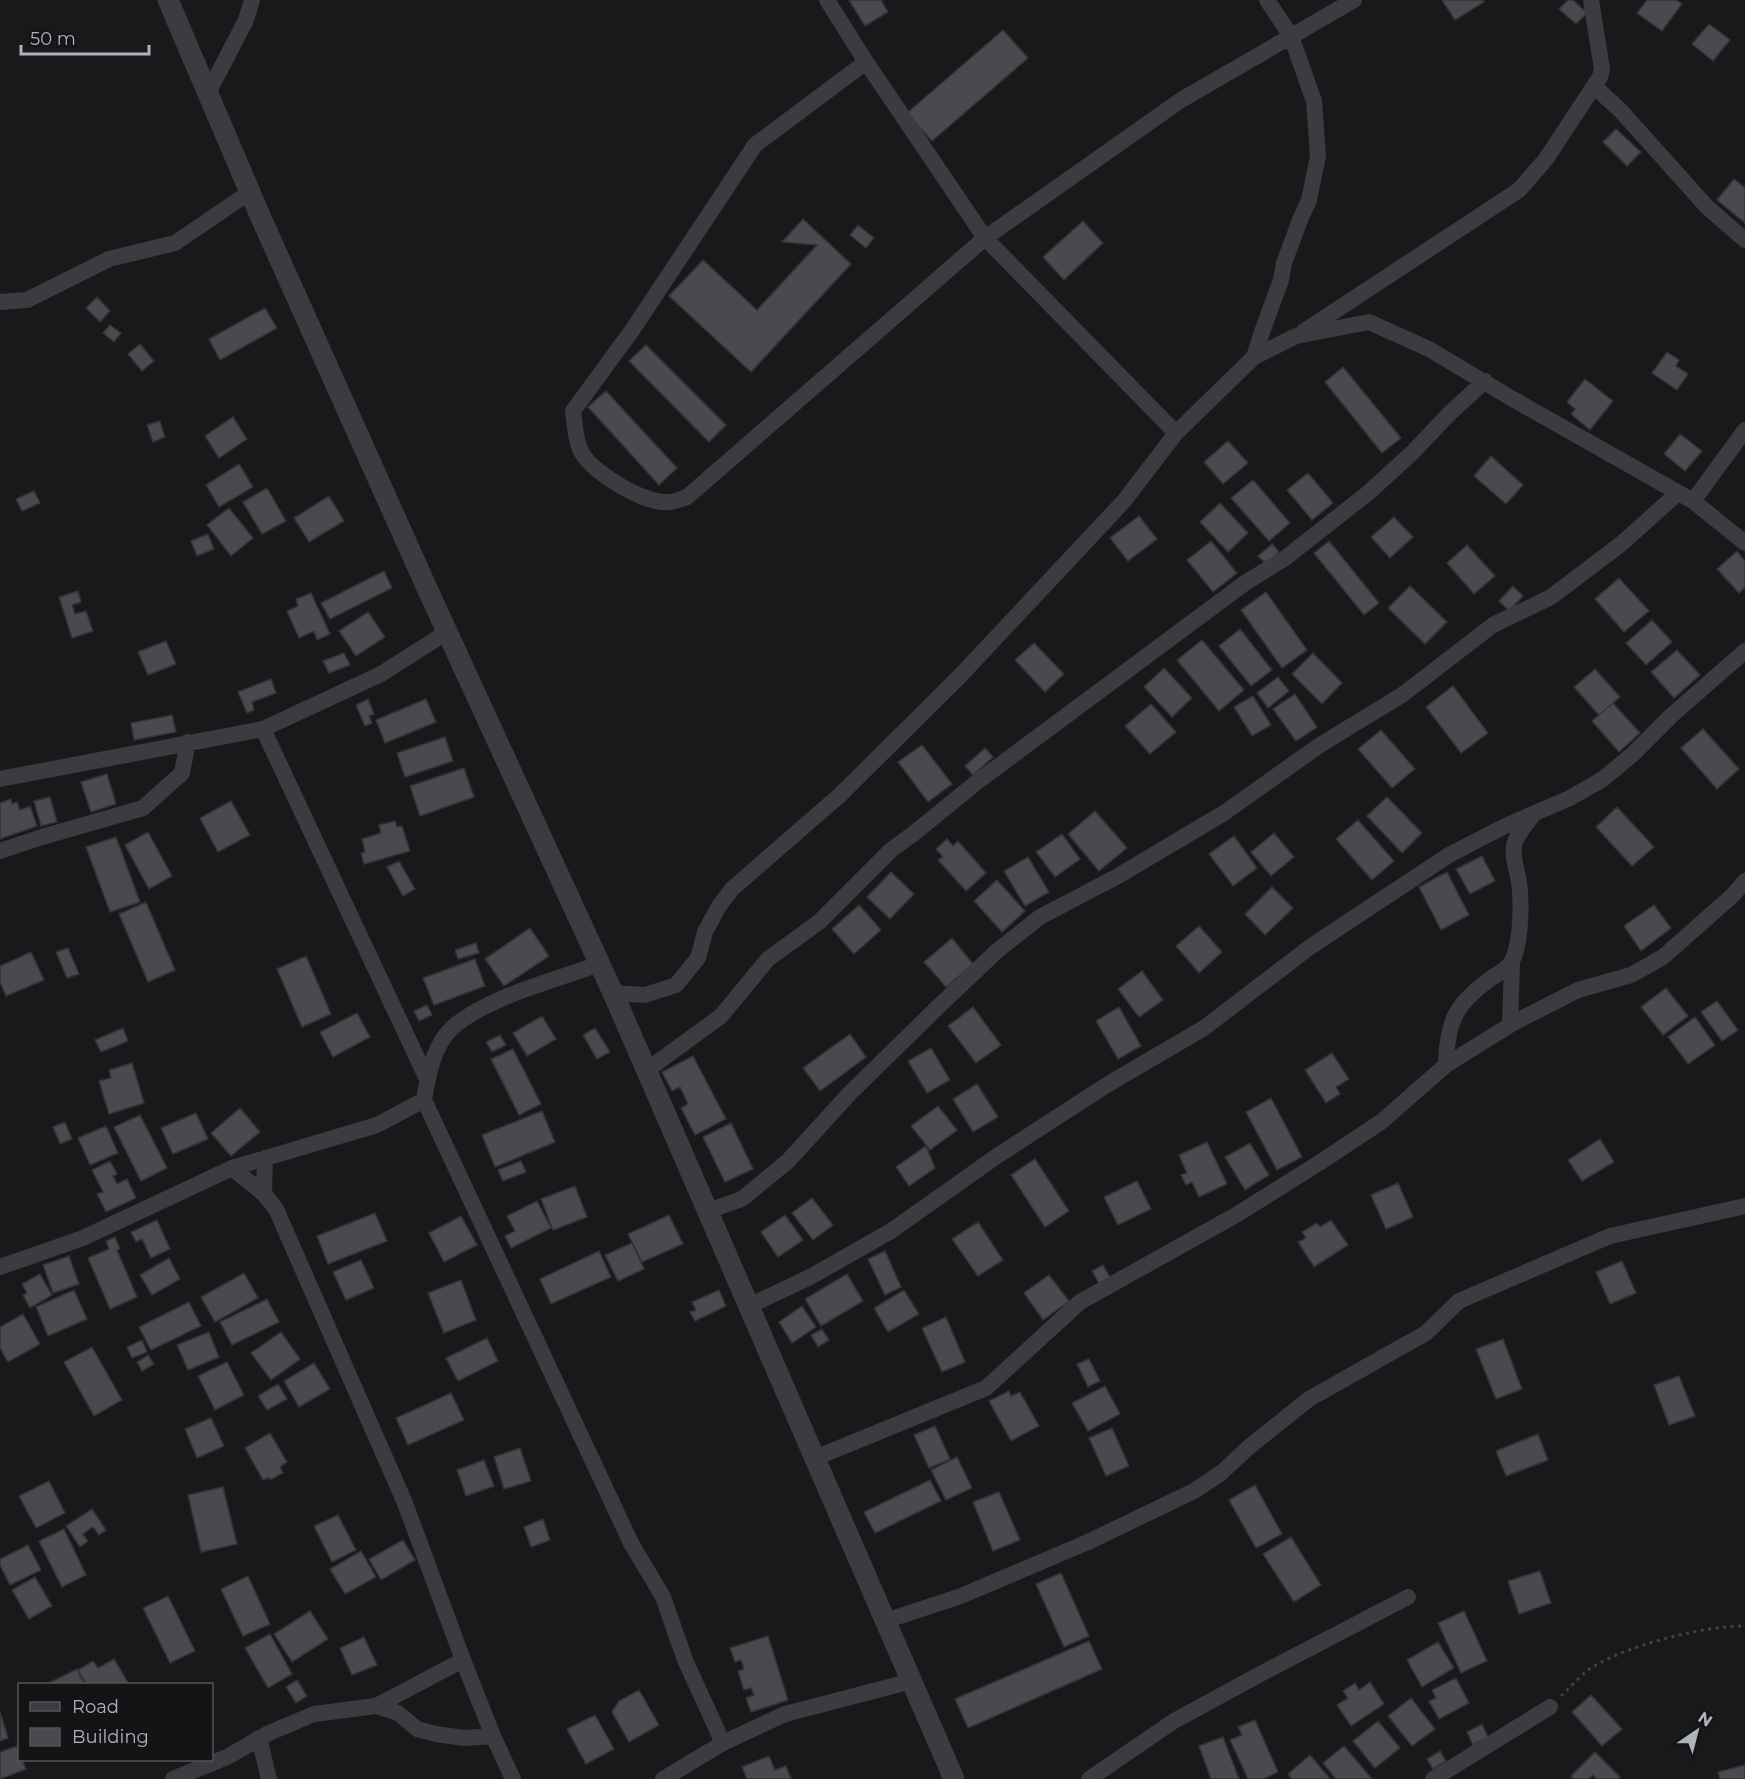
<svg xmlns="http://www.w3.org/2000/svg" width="1745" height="1779" font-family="Montserrat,sans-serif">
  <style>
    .building { fill: #484a4d; stroke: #333437; stroke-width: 1.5 }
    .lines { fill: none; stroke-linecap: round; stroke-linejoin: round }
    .path { stroke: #404346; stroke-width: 3; stroke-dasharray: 3 4.5; stroke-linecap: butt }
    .minor { stroke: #3a3c3f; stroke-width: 16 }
    .tertiary { stroke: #3a3c3f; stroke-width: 21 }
  </style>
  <rect width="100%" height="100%" fill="#19191b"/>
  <path class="building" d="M849 0H881L888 12 865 26Z
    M1442 0H1483L1484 2 1455 20Z
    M1568 0H1573L1587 13 1576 24 1559 9Z
    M1647 0H1676L1682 4 1662 31 1637 13Z
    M1709 24 1730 40 1713 61 1692 44Z
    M1003 30 1028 58 932 141 907 113Z
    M1616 129 1641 152 1627 166 1603 142Z
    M1734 179 1745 188V223L1717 200Z
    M803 219 851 264 751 372 669 296 703 260 757 310 817 245 782 242Z
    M1083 221 1103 243 1064 280 1043 257Z
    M858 225 874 238 866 248 850 235Z
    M97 297 110 311 100 322 86 308Z
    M265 308 277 328 220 360 209 339Z
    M110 325 121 333 114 342 103 333Z
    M140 344 154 361 142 371 128 354Z
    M646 345 726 425 709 442 629 361Z
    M1667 352 1679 360 1676 366 1688 374 1677 390 1652 373Z
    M1343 367 1401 438 1382 453 1325 382Z
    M1585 379 1613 401 1590 430 1571 414 1575 409 1567 402Z
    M606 391 677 468 659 485 588 407Z
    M233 417 247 439 219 458 205 436Z
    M160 421 165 437 153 442 147 425Z
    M1680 434 1702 451 1685 471 1664 454Z
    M1228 441 1248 463 1223 484 1204 462Z
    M1491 456 1523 485 1506 504 1474 476Z
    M239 464 253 487 219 507 206 485Z
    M1308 473 1333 503 1312 520 1287 490Z
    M1253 480 1290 523 1269 541 1231 498Z
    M267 488 286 521 262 534 243 502Z
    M34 491 40 503 22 511 16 499Z
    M329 496 344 521 309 542 294 518Z
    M1220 503 1248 533 1228 552 1200 522Z
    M229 508 253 538 231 556 207 525Z
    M1139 516 1157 539 1128 561 1110 538Z
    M1394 517 1413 537 1390 558 1371 537Z
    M208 534 214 549 197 556 191 541Z
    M1211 541 1237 573 1213 592 1187 560Z
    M1329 541 1379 603 1364 615 1314 553Z
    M1272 544 1279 552 1266 564 1258 556Z
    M1467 545 1495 576 1474 594 1447 563Z
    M1737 551 1745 561V587L1739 593 1717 569Z
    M384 571 392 588 330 619 321 603Z
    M1619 578 1649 611 1624 632 1595 599Z
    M1410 586 1447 622 1425 644 1388 608Z
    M1513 586 1523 596 1509 611 1499 601Z
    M78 591 81 602 72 605 75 614 86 611 93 631 72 638 59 597Z
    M1266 592 1307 650 1282 668 1241 610Z
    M311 593 330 634 317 640 314 631 299 638 287 611 298 606 296 599Z
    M368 612 385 637 356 656 339 631Z
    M1652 620 1672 642 1646 665 1626 643Z
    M1240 629 1272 670 1251 686 1219 646Z
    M1202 640 1244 690 1219 711 1177 660Z
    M166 641 176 664 148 675 138 652Z
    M1034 643 1064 674 1045 692 1015 660Z
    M1677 650 1700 675 1674 698 1651 672Z
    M344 653 350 665 329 673 323 661Z
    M1313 653 1342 683 1322 704 1292 674Z
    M1164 668 1192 698 1172 717 1144 687Z
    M1595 669 1620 697 1599 715 1574 687Z
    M1278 677 1289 691 1268 708 1257 693Z
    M271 679 276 693 252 702 254 710 247 713 238 692Z
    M1453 686 1488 733 1461 753 1426 707Z
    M1295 694 1317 727 1296 741 1273 709Z
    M1253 696 1271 725 1252 736 1234 707Z
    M368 699 374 714 369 716 372 723 365 726 356 705Z
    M426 699 436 722 385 743 376 720Z
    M1613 703 1640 733 1619 752 1592 721Z
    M1151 704 1176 732 1150 754 1125 726Z
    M172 715 176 732 134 740 131 723Z
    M1703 729 1739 769 1717 789 1681 748Z
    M1381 730 1415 769 1392 788 1358 749Z
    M445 737 453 761 405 777 397 753Z
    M922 745 952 784 928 802 898 762Z
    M985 748 993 757 973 775 965 766Z
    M464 768 474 797 420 816 410 786Z
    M107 774 116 804 91 812 81 782Z
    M50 797 57 822 41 826 34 801Z
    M1387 797 1422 833 1402 853 1367 816Z
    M11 799 12 804 17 802 20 810 30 806 37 826 0 839V803Z
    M231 801 250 835 218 852 200 818Z
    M1617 807 1654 847 1632 866 1596 827Z
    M1095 811 1127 848 1099 871 1068 834Z
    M1358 820 1394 861 1372 880 1336 839Z
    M395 821 397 827 402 826 410 851 364 864 361 853 365 852 362 839 381 833 379 825Z
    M148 832 172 876 149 889 125 845Z
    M1274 833 1294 857 1271 876 1251 852Z
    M1062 834 1080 859 1055 877 1036 852Z
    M1234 836 1257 868 1233 886 1209 854Z
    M116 837 140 902 110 912 86 847Z
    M947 839 953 846 958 841 986 873 966 891 938 860 943 857 936 849Z
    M1482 856 1495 881 1470 894 1456 869Z
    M1028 857 1049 892 1025 906 1004 871Z
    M399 861 415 889 403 896 387 867Z
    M891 872 914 894 890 919 867 897Z
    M1447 872 1469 915 1441 930 1419 887Z
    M997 880 1025 911 1002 932 974 901Z
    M1272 887 1293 908 1265 935 1245 914Z
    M146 902 175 970 148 982 119 914Z
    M859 905 881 930 854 954 832 929Z
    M1654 905 1671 928 1641 951 1624 926Z
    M1199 926 1222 952 1199 973 1176 946Z
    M530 928 549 956 504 986 485 959Z
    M952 938 973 964 946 987 924 962Z
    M476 943 479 953 458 959 455 950Z
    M68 948 79 974 67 978 56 952Z
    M31 952 44 980 6 996 0 982V966Z
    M306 956 331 1014 302 1027 277 969Z
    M475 959 485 986 434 1005 423 978Z
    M1142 971 1163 1000 1139 1017 1118 989Z
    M1666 988 1688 1016 1663 1035 1641 1007Z
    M1717 1001 1738 1030 1722 1041 1701 1012Z
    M427 1005 432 1015 419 1021 414 1011Z
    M973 1007 1001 1045 976 1063 948 1026Z
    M1119 1007 1141 1046 1118 1059 1096 1021Z
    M357 1013 370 1037 333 1057 320 1032Z
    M542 1016 556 1039 527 1056 513 1033Z
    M1695 1017 1715 1045 1688 1064 1668 1037Z
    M123 1028 128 1041 101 1052 95 1040Z
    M595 1028 610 1052 597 1059 583 1035Z
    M850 1034 866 1057 820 1091 803 1068Z
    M500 1035 506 1045 492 1052 486 1042Z
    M931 1048 950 1080 927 1093 908 1061Z
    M513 1049 541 1104 519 1115 491 1059Z
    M1332 1053 1349 1079 1336 1087 1340 1094 1326 1103 1305 1070Z
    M693 1056 726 1119 695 1135 681 1108 688 1104 680 1087 672 1091 662 1072Z
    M132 1063 144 1103 109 1114 99 1081 111 1078 109 1070Z
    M977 1084 998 1117 973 1132 953 1099Z
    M1271 1098 1302 1157 1277 1170 1246 1112Z
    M938 1106 957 1130 930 1150 911 1126Z
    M240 1108 260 1132 231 1156 211 1133Z
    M542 1111 555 1142 495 1167 482 1135Z
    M196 1113 208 1139 173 1154 161 1128Z
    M140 1115 167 1168 141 1181 114 1127Z
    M65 1122 72 1139 60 1144 53 1127Z
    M731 1123 753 1169 725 1182 703 1137Z
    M106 1126 118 1153 90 1165 78 1138Z
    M1600 1139 1614 1162 1582 1181 1568 1160Z
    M1207 1142 1227 1184 1199 1197 1192 1182 1186 1185 1181 1175 1187 1173 1179 1155Z
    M1250 1143 1269 1175 1245 1190 1225 1157Z
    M926 1146 935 1168 909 1186 896 1167Z
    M1035 1159 1069 1211 1045 1227 1011 1175Z
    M110 1161 117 1174 113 1176 117 1184 127 1179 136 1198 106 1212 97 1194 103 1192 92 1170Z
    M521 1161 526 1172 503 1181 498 1170Z
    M1137 1181 1151 1209 1118 1225 1104 1197Z
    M1398 1183 1413 1217 1386 1229 1371 1195Z
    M575 1186 587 1217 553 1230 541 1199Z
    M812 1198 833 1225 813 1240 792 1213Z
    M537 1201 551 1228 511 1248 505 1236 515 1231 507 1216Z
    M375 1213 387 1241 328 1264 317 1236Z
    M669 1215 683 1244 642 1262 628 1234Z
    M785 1215 803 1240 778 1257 761 1232Z
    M461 1216 477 1245 444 1262 429 1233Z
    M157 1220 170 1249 151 1258 142 1239 136 1242 131 1232Z
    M1331 1220 1348 1245 1314 1267 1298 1242 1306 1238 1302 1232 1317 1223 1320 1227Z
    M978 1222 1003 1260 978 1276 952 1239Z
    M115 1237 120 1249 117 1250 137 1297 110 1309 88 1258 109 1249 106 1241Z
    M632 1243 644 1269 618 1281 605 1255Z
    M599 1251 611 1277 551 1304 540 1279Z
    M885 1251 901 1287 885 1295 868 1259Z
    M69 1256 79 1284 53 1293 43 1265Z
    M169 1258 180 1279 152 1295 140 1275Z
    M361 1260 374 1288 346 1300 333 1272Z
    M1622 1261 1636 1293 1610 1304 1596 1272Z
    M1103 1265 1111 1279 1100 1285 1092 1271Z
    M244 1273 258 1298 215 1322 201 1297Z
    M40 1274 52 1295 30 1308 23 1295 27 1293 22 1284Z
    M847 1274 863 1301 821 1326 805 1299Z
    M1049 1275 1069 1301 1043 1320 1024 1293Z
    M461 1280 476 1320 444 1333 428 1293Z
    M74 1290 87 1319 48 1336 36 1307Z
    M719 1290 726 1306 695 1321 690 1312 696 1310 692 1302Z
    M904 1290 919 1314 888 1332 874 1308Z
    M267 1299 279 1322 232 1345 220 1322Z
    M189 1302 201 1326 151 1350 139 1327Z
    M802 1306 816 1327 792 1343 779 1322Z
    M23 1314 40 1344 8 1362 0 1348V1327Z
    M946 1317 965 1362 942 1372 922 1328Z
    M822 1329 829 1340 818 1347 811 1335Z
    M209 1332 219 1357 188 1370 177 1345Z
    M281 1332 300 1359 271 1380 251 1353Z
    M487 1338 498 1361 458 1381 446 1358Z
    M1503 1339 1522 1389 1496 1399 1476 1349Z
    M142 1340 147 1352 132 1358 127 1347Z
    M92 1347 122 1400 94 1416 64 1362Z
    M148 1355 154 1364 142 1371 137 1362Z
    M1089 1359 1100 1381 1088 1387 1077 1364Z
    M227 1362 244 1395 215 1410 198 1376Z
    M314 1363 330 1389 299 1407 284 1381Z
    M1679 1376 1695 1416 1669 1425 1654 1385Z
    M278 1384 287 1399 267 1410 258 1396Z
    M1105 1386 1120 1414 1088 1431 1072 1403Z
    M1009 1391 1011 1396 1020 1392 1039 1426 1011 1441 989 1401Z
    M451 1393 464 1420 408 1445 396 1418Z
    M211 1418 224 1446 197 1458 185 1429Z
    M935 1426 950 1459 929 1468 914 1435Z
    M1112 1428 1129 1466 1106 1476 1089 1438Z
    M270 1433 287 1462 280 1467 283 1473 270 1480 269 1477 263 1480 245 1448Z
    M1538 1434 1548 1460 1506 1476 1496 1451Z
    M520 1448 531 1481 504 1489 494 1457Z
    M957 1457 972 1488 946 1500 931 1470Z
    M484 1460 494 1486 466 1496 457 1470Z
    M930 1480 941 1501 875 1533 864 1512Z
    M49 1481 65 1513 36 1528 19 1496Z
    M1255 1485 1282 1534 1256 1548 1229 1500Z
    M223 1487 237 1544 201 1552 188 1495Z
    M999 1492 1020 1540 993 1551 973 1502Z
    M92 1509 106 1530 99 1535 93 1527 83 1534 88 1541 80 1547 66 1526Z
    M338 1515 356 1550 332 1562 314 1526Z
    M543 1519 550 1540 531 1547 524 1527Z
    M64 1529 86 1575 62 1587 39 1541Z
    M1291 1537 1321 1585 1294 1602 1263 1554Z
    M403 1540 415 1560 381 1580 369 1559Z
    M28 1545 41 1570 10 1585 0 1565V1559Z
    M361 1551 376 1577 345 1594 330 1569Z
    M1540 1571 1551 1603 1519 1614 1508 1581Z
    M1061 1573 1089 1636 1064 1647 1036 1584Z
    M248 1576 270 1624 243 1636 221 1589Z
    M35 1577 52 1606 29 1619 12 1590Z
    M168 1596 195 1651 170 1663 143 1608Z
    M310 1611 328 1639 292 1662 274 1634Z
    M1464 1611 1487 1661 1461 1673 1438 1623Z
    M270 1634 292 1674 268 1688 245 1648Z
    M768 1636 788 1700 751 1712 746 1698 754 1695 751 1688 744 1690 738 1671 744 1669 741 1660 735 1662 730 1648Z
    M364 1637 377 1665 352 1675 340 1648Z
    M1089 1641 1102 1669 968 1728 955 1699Z
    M1438 1642 1454 1668 1422 1687 1407 1660Z
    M114 1659 129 1684H86L78 1670 93 1661 98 1668Z
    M77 1669 84 1684H47Z
    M1456 1678 1469 1703 1439 1719 1429 1701 1436 1698 1432 1690Z
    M297 1680 307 1696 296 1703 286 1687Z
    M1370 1682 1384 1704 1351 1726 1337 1705 1348 1698 1343 1691 1355 1683 1359 1690Z
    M639 1690 659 1725 629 1742 612 1712 619 1701Z
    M1591 1695 1622 1729 1602 1746 1572 1712Z
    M1411 1698 1435 1729 1412 1746 1388 1716Z
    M0 1712 8 1738 0 1741Z
    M595 1715 614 1749 586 1764 567 1729Z
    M1255 1720 1278 1772 1263 1779H1248L1230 1740 1242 1735 1238 1727Z
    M1378 1721 1400 1748 1375 1768 1353 1741Z
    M1482 1724 1488 1737 1473 1745 1467 1732Z
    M1223 1737 1239 1779H1211L1199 1746Z
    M17 1746 20 1760H22L26 1769 0 1779V1752Z
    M1344 1746 1372 1779H1336L1323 1763Z
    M1440 1751 1446 1761 1433 1769 1427 1759Z
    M1595 1752 1620 1777 1618 1779H1597L1593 1775 1589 1779H1574L1571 1776Z
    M1310 1755 1330 1779H1292L1288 1774Z
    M769 1756 775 1770 786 1766 791 1779H747L742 1767Z
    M1745 1765V1779H1720L1718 1772Z"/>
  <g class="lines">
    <path class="path" d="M1561 1696C1572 1686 1583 1672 1596 1665 1633 1644 1703 1626 1745 1626"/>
    <path class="minor" d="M827 0 866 62 985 238 1176 433
      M866 62 755 145 633 329 573 411C575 424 575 441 582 453 593 473 646 505 669 502 675 502 682 499 687 497L985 238 1181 100 1354 0
      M1595 87 1621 111 1707 207 1745 240
      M208 93 246 20 252 0
      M0 302 27 300 109 259 175 243 250 192
      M1303 332 1519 190 1546 159 1600 77 1602 69 1591 0
      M1254 357 1262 332 1281 280 1284 263 1300 220 1309 200 1318 156 1314 101 1291 36 1267 0
      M1693 501 1745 430
      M263 729 427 1079
      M0 779 263 729 381 674 447 632
      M0 851 42 837 143 808 182 773 188 742
      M613 993 645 995 676 985 698 958 705 932 719 906 732 889 840 795 960 676 1124 501 1176 433 1254 357 1296 336 1369 322 1429 349 1511 398 1693 501 1745 543
      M1510 1025 1512 963
      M1446 1065C1447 1020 1456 1003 1493 977 1500 973 1510 967 1513 959 1521 940 1522 903 1519 882 1517 869 1512 859 1514 846 1516 835 1526 824 1533 815
      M647 1070 721 1016 768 959 819 922 891 850 913 834 977 782 1245 583 1284 559 1368 493 1412 453 1450 413 1485 381
      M424 1100 631 1543 663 1597 685 1660 723 1743
      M232 1168 264 1194 276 1209 405 1503 463 1660
      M264 1194 265 1158
      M708 1211 742 1199 788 1161 850 1093 940 1005 997 951 1040 917 1118 876 1224 813 1320 745 1402 695 1493 625 1551 597 1621 544 1678 493
      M0 1267 83 1238 232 1168 377 1125 424 1100C428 1076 433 1046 452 1028 486 997 556 980 599 964
      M749 1306 812 1276 891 1231 997 1156 1105 1086 1204 1028 1310 947 1449 855 1505 826 1570 798 1603 779 1633 754 1672 715 1745 651
      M815 1458 986 1388 1080 1302 1236 1215 1319 1163 1381 1122 1446 1065 1515 1022 1578 990 1631 975 1663 957 1732 896 1745 881
      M885 1621 961 1596 1088 1542 1194 1491 1221 1473 1249 1447 1309 1399 1426 1333 1459 1301 1610 1236 1745 1206
      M376 1706 398 1713 417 1729 436 1734 464 1738 493 1736
      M259 1738 269 1779
      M173 1779 227 1757 269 1733 314 1714 376 1706 463 1660 493 1736 513 1779
      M663 1779 723 1743 785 1714 912 1681
      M1089 1779 1174 1721 1266 1671 1408 1597
      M1433 1779 1550 1707"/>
    <path class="tertiary" d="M168 0 258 211 426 586 613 993 954 1779"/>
  </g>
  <rect x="18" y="1683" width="195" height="78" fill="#141416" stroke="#515457" stroke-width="1.5"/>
  <rect x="30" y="1702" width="30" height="9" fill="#3a3c3f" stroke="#515457" stroke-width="1.5"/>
  <text x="72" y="1713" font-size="18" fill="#acb3b9">Road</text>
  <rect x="30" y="1728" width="30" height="18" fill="#484a4d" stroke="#515457" stroke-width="1.5"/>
  <text x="72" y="1743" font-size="18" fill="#acb3b9">Building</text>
  <g transform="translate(1697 1731) rotate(35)" stroke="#141416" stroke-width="4.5" paint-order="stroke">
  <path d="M0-4.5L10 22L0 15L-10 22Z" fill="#acb3b9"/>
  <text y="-9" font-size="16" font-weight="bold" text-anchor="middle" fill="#acb3b9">N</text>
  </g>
  <path d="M21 45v9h128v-9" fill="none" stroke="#acb3b9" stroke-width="3"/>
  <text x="30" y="45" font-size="18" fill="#acb3b9" stroke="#141416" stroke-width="4.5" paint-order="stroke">50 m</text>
</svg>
